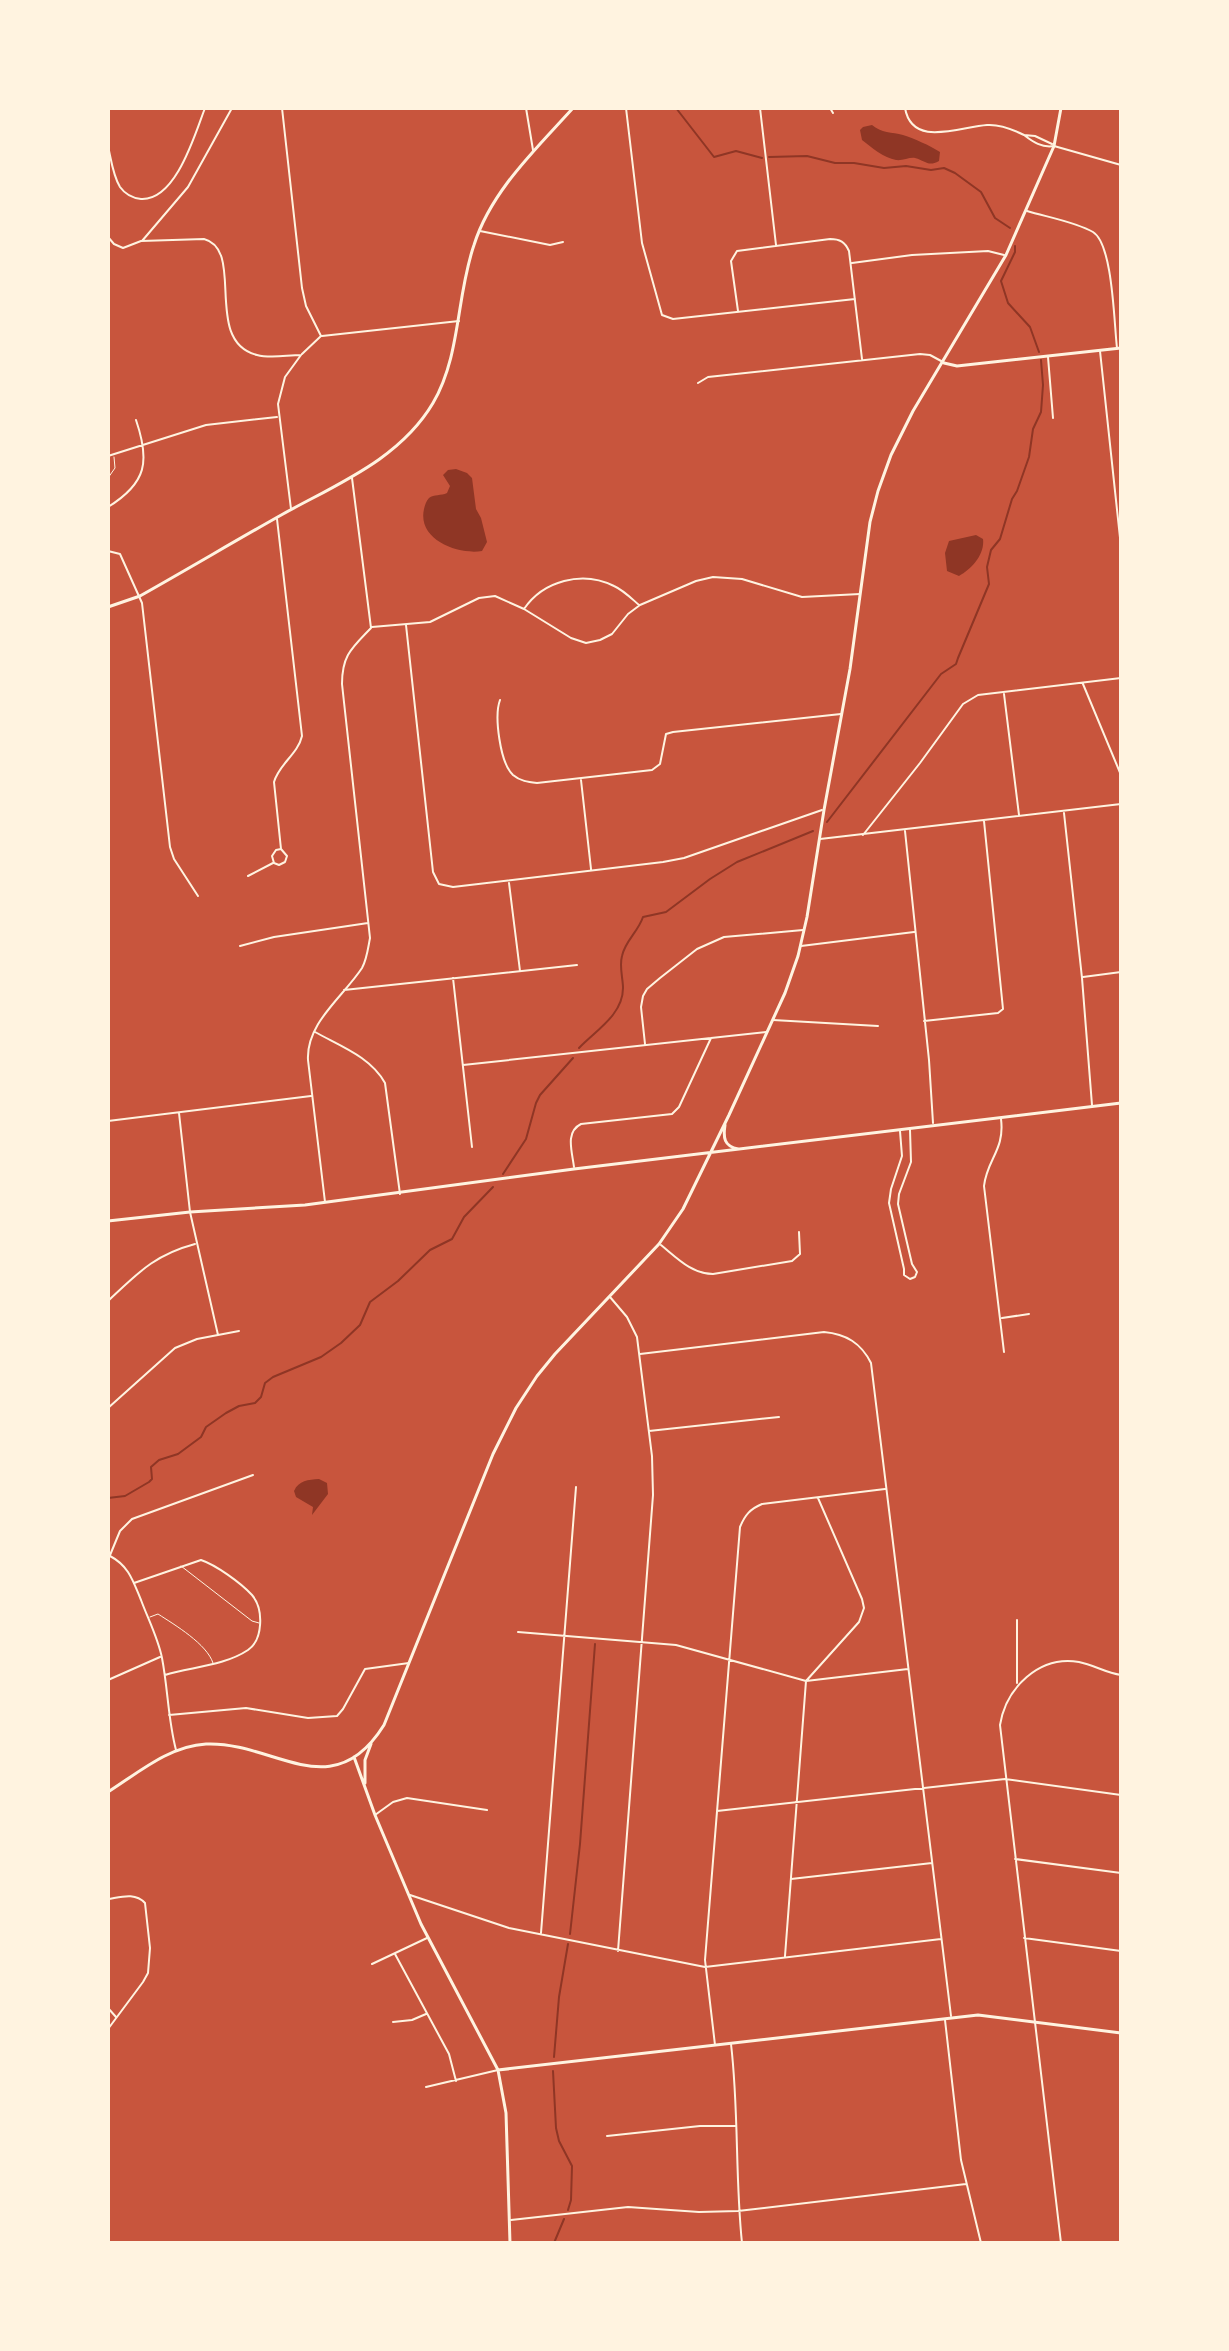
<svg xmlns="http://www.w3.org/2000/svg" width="1229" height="2351" font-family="'Sofia Sans Condensed',sans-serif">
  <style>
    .water { fill: #8f3625 }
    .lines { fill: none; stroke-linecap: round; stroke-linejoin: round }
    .stream { stroke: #8f3625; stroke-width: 2 }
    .service { stroke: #fff3e0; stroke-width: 1 }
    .minor { stroke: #fff3e0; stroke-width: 2 }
    .tertiary { stroke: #fff3e0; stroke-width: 3 }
    .secondary { stroke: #fff3e0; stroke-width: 3 }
  </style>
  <rect width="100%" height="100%" fill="#c8553d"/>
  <path class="water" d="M872 125C881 133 892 132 903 135 915 139 929 145 940 152L939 161C928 167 926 161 915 158 910 157 902 161 896 160 884 158 871 147 862 140L860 130 863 127Z
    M456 469 467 473 472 478 476 509 481 518 487 542 482 551C458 555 417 540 424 509 425 505 426 501 429 498 434 494 441 496 447 493L450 486 443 475 448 470Z
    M976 535 983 539C985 554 972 569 959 576L947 571 945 553 949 541Z
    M319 1479 327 1483 328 1494 312 1515 313 1507 296 1497 294 1491C299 1480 308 1480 319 1479Z"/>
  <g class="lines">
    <path class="stream" d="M676 108 714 157 736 151 762 158
      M769 157 807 156 835 163H854L884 168 906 166 931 170 944 168 955 173 981 192 995 218 1010 228
      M1015 246V252L1001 281 1008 303 1030 327 1039 352
      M827 822 941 674 956 664 958 658 989 584 987 567 991 550 1000 539 1012 499 1017 491 1029 457 1033 429 1041 412 1043 385 1041 360
      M579 1048C595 1031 623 1015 623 988 623 978 619 967 622 956 625 941 638 932 643 917L666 912 710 879 737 862 813 831
      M503 1174 526 1139 536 1103 540 1095 573 1058
      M108 1498 125 1496 149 1482 152 1479 151 1467 159 1460 178 1454 201 1437 206 1427 226 1413 239 1406 255 1403 261 1397 265 1383 273 1377 321 1357 341 1343 360 1325 370 1302 398 1281 430 1250 452 1239 464 1217 493 1187
      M570 1934 580 1844 595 1644
      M554 2057 559 1997 568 1944
      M553 2071 556 2128 559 2141 572 2166 571 2200 568 2210
      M554 2243 564 2219"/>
    <path class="service" d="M108 478 115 468 114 457
      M181 1566 252 1621 259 1623
      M150 1617 158 1614C175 1625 207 1644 213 1663"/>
    <path class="minor" d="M282 108 302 288 306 306 321 336 302 354
      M526 108 533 150
      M626 108 642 243 662 315 673 319 855 299
      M760 108 776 245
      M830 108 833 113
      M905 108C912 148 959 127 987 125 1000 124 1012 129 1024 135
      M1052 144 1035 136 1024 135C1033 142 1042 148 1054 146L1121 165
      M108 146C111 159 113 176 120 187 125 194 132 198 141 199 176 201 195 134 205 108
      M1027 211C1047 217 1076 222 1093 232 1113 244 1114 324 1117 348
      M480 231 550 245 563 242
      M108 237 114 244 123 248 141 241 204 239C246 250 202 341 257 355 271 359 287 355 301 355L285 377 278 404 291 509
      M142 241 188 187 232 108
      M852 263 912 255 988 251 1004 255
      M738 311 731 261 737 251 830 239C840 239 845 242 849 251L862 359
      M322 336 459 321
      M1100 351 1121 547
      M1048 357 1053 418
      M698 383 708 377 920 354 930 355 943 362
      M108 456 206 425 277 417
      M108 507C147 483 150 461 136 420
      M277 519 302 736C298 754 279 764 274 782L281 849 287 856 285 862 279 865 274 863 272 856 276 850 281 849
      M108 551 120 554 142 603 170 847 174 859 198 896
      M524 609C543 581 582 570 614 586 623 590 631 598 639 605
      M406 625 433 872 439 884 453 887 663 862 684 858 822 810
      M372 627 430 622 479 598 495 596 524 609 571 638 586 643 600 640 612 634 628 614 640 605 696 581 713 577 742 579 802 597 860 594
      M1083 684 1121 775
      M1004 694 1019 815
      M500 700C494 716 500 763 513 775 520 781 528 782 537 783L652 770 660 764 666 734 673 732 841 714
      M581 780 591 869
      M1064 813 1082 978 1092 1105
      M905 831 929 1060 933 1123
      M863 835 920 763 963 704 978 695 1121 678
      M820 839 1121 804
      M248 876 273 863
      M509 883 520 971
      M240 946 274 937 368 923
      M801 946 914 932
      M1083 977 1121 972
      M453 978 472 1147
      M344 990 577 965
      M773 1020 878 1026
      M924 1021 998 1013 1003 1009 984 821
      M315 1032C340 1046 371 1057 385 1083L400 1194
      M645 1044 641 1007 643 996 647 989 660 978 697 949 724 937 803 930
      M463 1065 766 1032
      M179 1113 190 1212 218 1335
      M1001 1119C1005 1150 987 1159 984 1186L1004 1352
      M108 1121 311 1096
      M900 1131 902 1156 891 1189 889 1203 904 1269V1275L910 1279 915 1277 917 1272 912 1264 898 1204 899 1194 911 1162 910 1130
      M574 1167C572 1151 565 1132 581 1124L672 1114 679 1107 711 1038
      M325 1202 308 1060C306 1023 343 997 362 968 367 959 368 948 370 938L342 684C342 655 352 648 371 628L352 478
      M661 1245C677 1258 692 1274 713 1274L792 1261 800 1254 799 1232
      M610 1297 627 1317 637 1337 652 1456 653 1495 618 1951
      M108 1301C138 1273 154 1255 195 1244
      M1002 1318 1029 1314
      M640 1354 824 1332C846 1334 861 1343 871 1363L951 2016
      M108 1408 175 1348 197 1339 239 1331
      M649 1431 779 1417
      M110 1556C129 1566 133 1581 141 1600 148 1619 158 1638 162 1658 168 1689 168 1720 176 1750
      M108 1560 120 1531 132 1519 253 1475
      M134 1583 201 1560C216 1565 241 1583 252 1595 264 1609 263 1640 248 1650 224 1666 191 1667 165 1675
      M1017 1620V1683
      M518 1632 676 1645 806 1681 908 1669
      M108 1680 160 1657
      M169 1715 246 1708 308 1718 337 1716 343 1709 365 1669 409 1663
      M717 1811 1005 1779 1121 1795
      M375 1815 393 1802 407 1798 487 1810
      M1015 1859 1121 1873
      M791 1879 932 1863
      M410 1895 509 1928 705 1967 941 1939
      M108 1899C121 1897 135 1892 145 1903L150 1948 148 1973 143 1982 108 2029
      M541 1933 576 1487
      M1024 1938 1121 1951
      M395 1954 449 2054 456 2081
      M785 1956 806 1681 859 1622 864 1608 862 1599 818 1498
      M372 1964 427 1938
      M108 2008 116 2017
      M945 2020 961 2160 981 2243
      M393 2022 412 2020 426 2014
      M731 2044C739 2111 735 2177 742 2243
      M715 2045 705 1960 740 1527C745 1515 750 1509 762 1504L885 1489
      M426 2087 498 2070
      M607 2136 700 2126H736
      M511 2220 628 2207 699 2212 738 2211 966 2184
      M1061 2243 1000 1725C1006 1688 1039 1655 1079 1662 1094 1665 1106 1673 1121 1675"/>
    <path class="tertiary" d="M944 363 957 366 1121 348
      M725 1125C723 1138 724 1146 738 1149
      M108 1221 190 1212 305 1205 574 1169 1121 1103
      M354 1757 375 1815 421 1924 498 2070 506 2113 510 2243
      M365 1783V1760L371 1744
      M108 1792C138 1773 169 1746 206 1744 274 1741 332 1808 384 1725L493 1454 516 1408 537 1376 555 1354 659 1244 683 1209 729 1115 785 993 798 956 807 917 824 810 850 669 870 522 878 491 891 455 913 411 1006 255 1054 146 1061 108
      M498 2070 978 2015 1121 2033"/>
    <path class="secondary" d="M108 607 140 596C188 569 235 541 283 514 337 484 400 459 433 403 461 355 456 297 474 245 491 191 536 149 573 108"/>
  </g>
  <rect width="1229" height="2351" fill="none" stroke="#fff3e0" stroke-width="220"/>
</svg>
